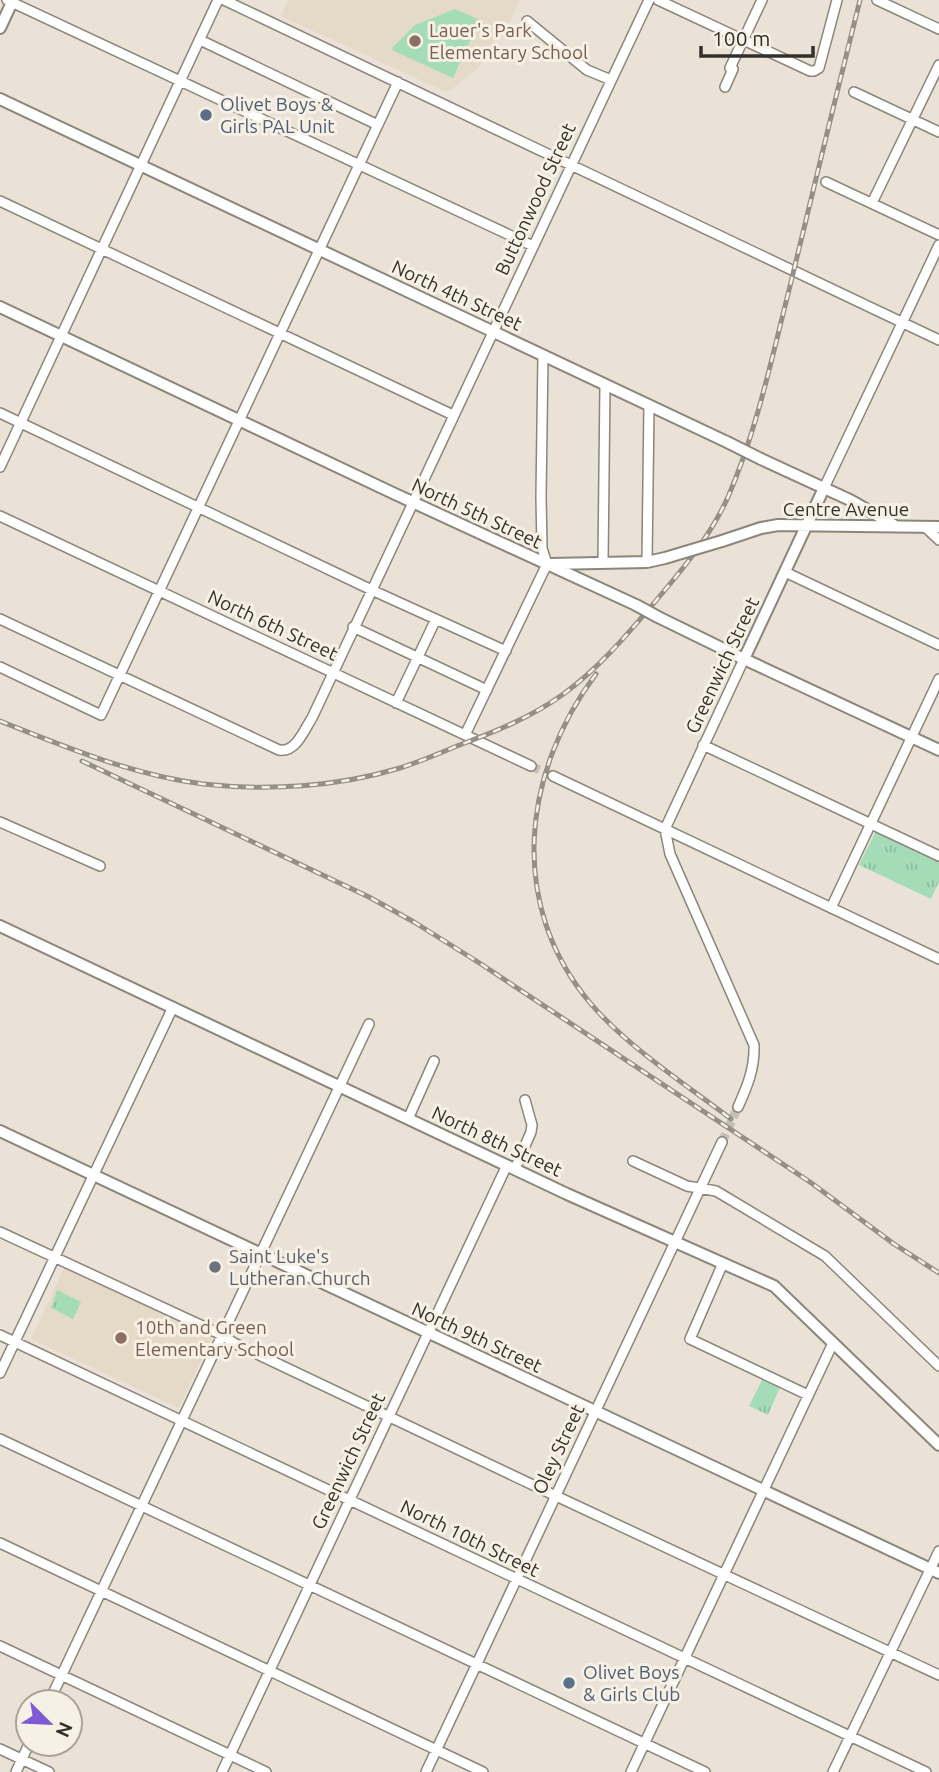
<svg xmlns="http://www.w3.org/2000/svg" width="939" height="1772" font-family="Ubuntu,sans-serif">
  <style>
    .built { fill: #e5d9c7 }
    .grass { fill: #a5dcb8 }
    .park { fill: url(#park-tufts) }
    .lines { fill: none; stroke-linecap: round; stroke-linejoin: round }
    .minor-tunnel { stroke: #c5beb5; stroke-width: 9; stroke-dasharray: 9 4.5; stroke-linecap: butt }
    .minor-casing { stroke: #8c857a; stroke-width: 12 }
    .major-casing { stroke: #8c857a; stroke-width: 14 }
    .minor { stroke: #fff; stroke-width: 9 }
    .major { stroke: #fff; stroke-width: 10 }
    .rail-casing { stroke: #948f87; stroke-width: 5 }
    .rail { stroke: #f7f0e4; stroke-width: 2.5; stroke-dasharray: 8; stroke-linecap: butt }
    .major-bridge-casing { stroke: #8c857a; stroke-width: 14; stroke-linecap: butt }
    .major-bridge { stroke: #fff; stroke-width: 10 }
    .education-dot { fill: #8d6e63; stroke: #f7f0e4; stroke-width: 2.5 }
    .service-dot { fill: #5c6f8a; stroke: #f7f0e4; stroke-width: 2.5 }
    .worship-dot { fill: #6b7280; stroke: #f7f0e4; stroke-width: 2.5 }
    .labels { text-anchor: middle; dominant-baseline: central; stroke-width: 6; stroke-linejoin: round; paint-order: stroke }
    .education-label { font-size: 19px; fill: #785e54; stroke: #f7f0e4; text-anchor: start }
    .service-label { font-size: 19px; fill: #4e5e75; stroke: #f7f0e4; text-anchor: start }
    .street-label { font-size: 19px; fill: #33302c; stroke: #f7f0e4 }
    .worship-label { font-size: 19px; fill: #5b616d; stroke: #f7f0e4; text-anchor: start }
  </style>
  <defs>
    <pattern id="park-tufts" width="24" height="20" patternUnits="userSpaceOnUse" patternTransform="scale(1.75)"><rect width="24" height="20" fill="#a5dcb8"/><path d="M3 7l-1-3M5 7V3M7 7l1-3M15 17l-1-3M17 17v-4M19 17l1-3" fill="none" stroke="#8ebd9e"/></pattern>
  </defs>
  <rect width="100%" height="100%" fill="#eae2d7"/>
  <path class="built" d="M288 0H520L509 23 504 22 483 62 475 71 456 86 446 92 281 16Z
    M64 1268 212 1337 179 1408 31 1339Z"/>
  <path class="grass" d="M455 9 480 20 453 78 392 50 393 47 415 25Z"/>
  <path class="park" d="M876 831 939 860V881L931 899 859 865Z
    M57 1290 81 1302 73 1319 51 1308Z
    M764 1376 781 1385 768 1415 749 1406Z"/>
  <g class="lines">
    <path class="minor-tunnel" d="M531 766 553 776
      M722 1142 738 1107"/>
    <defs>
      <path id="minor" d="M7 0 533 246
        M224 0 939 340
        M658 0 810 71H814L819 68 837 0
        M877 0 939 29
        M527 21 587 70 611 80
        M200 40 378 125
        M725 87 733 69 730 68 762 0
        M854 92 939 132
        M826 182 939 235
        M0 201 453 415
        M872 203 939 65
        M0 413 376 592 506 651
        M0 467 218 0
        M824 488 939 245
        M0 516 531 766
        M925 527 939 540
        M603 562 605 385
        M647 562 649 405
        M785 572 939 645
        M0 619 279 750C296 753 304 730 312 718L649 0
        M353 627 487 690
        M0 667 101 715 398 82
        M396 703 436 619
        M465 735 547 564 542 548 541 497 543 355
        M703 745 939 856
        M553 776 939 959
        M0 822 100 866
        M831 908 939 679
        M738 1107C747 1087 755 1068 754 1045L670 854 665 829 744 659
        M408 1119 434 1061
        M633 1161 687 1186 716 1191 825 1256 939 1366
        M515 1169 531 1132 532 1125 525 1100
        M0 1232 222 1335 234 1343 556 1496 939 1675
        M723 1263 690 1339 808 1395
        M0 1335 926 1772
        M0 1373 173 1007
        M0 1439 705 1772
        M0 1543 483 1772
        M0 1646 266 1772
        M49 1702 369 1024
        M0 1749 49 1772
        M16 1772 29 1744
        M222 1772 507 1165
        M426 1772 722 1142
        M631 1772 833 1343
        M833 1772 939 1551"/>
      <path id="major" d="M0 28 13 0
        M0 99 727 442
        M0 307 395 494 636 605
        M761 459 850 500 894 525
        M722 541 761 528 778 525 939 527
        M550 564 647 562 665 558 685 552
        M658 617 744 659 939 750
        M744 659 824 488
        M0 926 567 1194 774 1286 939 1445
        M0 1131 939 1573"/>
    </defs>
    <use href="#minor" class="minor-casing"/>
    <use href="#major" class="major-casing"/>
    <use href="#minor" class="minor"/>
    <use href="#major" class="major"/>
    <defs>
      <path id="rail" d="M596 674C522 773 507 905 591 1004 628 1047 685 1084 731 1119
        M0 721C66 747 132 775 203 784 267 791 337 787 400 768 419 762 438 754 457 746 494 732 530 718 562 695 597 670 626 636 654 603 682 570 710 537 728 497 757 430 772 357 790 286 813 191 836 95 860 0
        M82 761 369 897 414 922 481 964 810 1182 894 1244 939 1273"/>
    </defs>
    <use href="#rail" class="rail-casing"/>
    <use href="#rail" class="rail"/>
    <defs>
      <path id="major-bridge" d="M727 442 761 459
        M685 552 722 541
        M636 605 658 617"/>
    </defs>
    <use href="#major-bridge" class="major-bridge-casing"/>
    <use href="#major-bridge" class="major-bridge"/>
  </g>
  <g class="education-dot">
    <circle cx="415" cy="41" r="7"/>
    <circle cx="121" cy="1338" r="7"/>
  </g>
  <g class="service-dot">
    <circle cx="206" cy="115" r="7"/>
    <circle cx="569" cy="1683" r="7"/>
  </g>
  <circle class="worship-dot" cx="215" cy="1267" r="7"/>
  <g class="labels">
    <g class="education-label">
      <text x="429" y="30">Lauer's Park<tspan x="429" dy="22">Elementary School</tspan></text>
      <text x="135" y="1327">10th and Green<tspan x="135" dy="22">Elementary School</tspan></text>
    </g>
    <g class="service-label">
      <text x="220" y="104">Olivet Boys &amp;<tspan x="220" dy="22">Girls PAL Unit</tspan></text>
      <text x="583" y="1672">Olivet Boys<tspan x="583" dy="22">&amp; Girls Club</tspan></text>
    </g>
    <g class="street-label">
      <text transform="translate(535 199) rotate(-65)">Buttonwood Street</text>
      <text transform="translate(457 295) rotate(25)">North 4th Street</text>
      <text x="846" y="509">Centre Avenue</text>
      <text transform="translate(477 513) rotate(25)">North 5th Street</text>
      <text transform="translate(273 625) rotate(25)">North 6th Street</text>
      <text transform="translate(722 665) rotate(-65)">Greenwich Street</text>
      <text transform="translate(497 1141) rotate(25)">North 8th Street</text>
      <text transform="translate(477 1337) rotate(25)">North 9th Street</text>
      <text transform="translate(558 1449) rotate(-65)">Oley Street</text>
      <text transform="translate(348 1461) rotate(-65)">Greenwich Street</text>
      <text transform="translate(470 1538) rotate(26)">North 10th Street</text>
    </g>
    <g class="worship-label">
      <text x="229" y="1256">Saint Luke's<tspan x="229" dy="22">Lutheran Church</tspan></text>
    </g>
  </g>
  <g transform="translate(49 1723) rotate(114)"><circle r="33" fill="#f7f0e4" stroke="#a9a39a" stroke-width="2"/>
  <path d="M0-5L12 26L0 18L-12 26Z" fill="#7e5bd5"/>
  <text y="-10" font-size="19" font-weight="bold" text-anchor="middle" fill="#33302c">N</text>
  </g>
  <path d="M701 46v10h112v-10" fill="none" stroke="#33302c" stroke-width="3.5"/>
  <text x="712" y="46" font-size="21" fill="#33302c" stroke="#f7f0e4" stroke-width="5" paint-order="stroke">100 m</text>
</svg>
